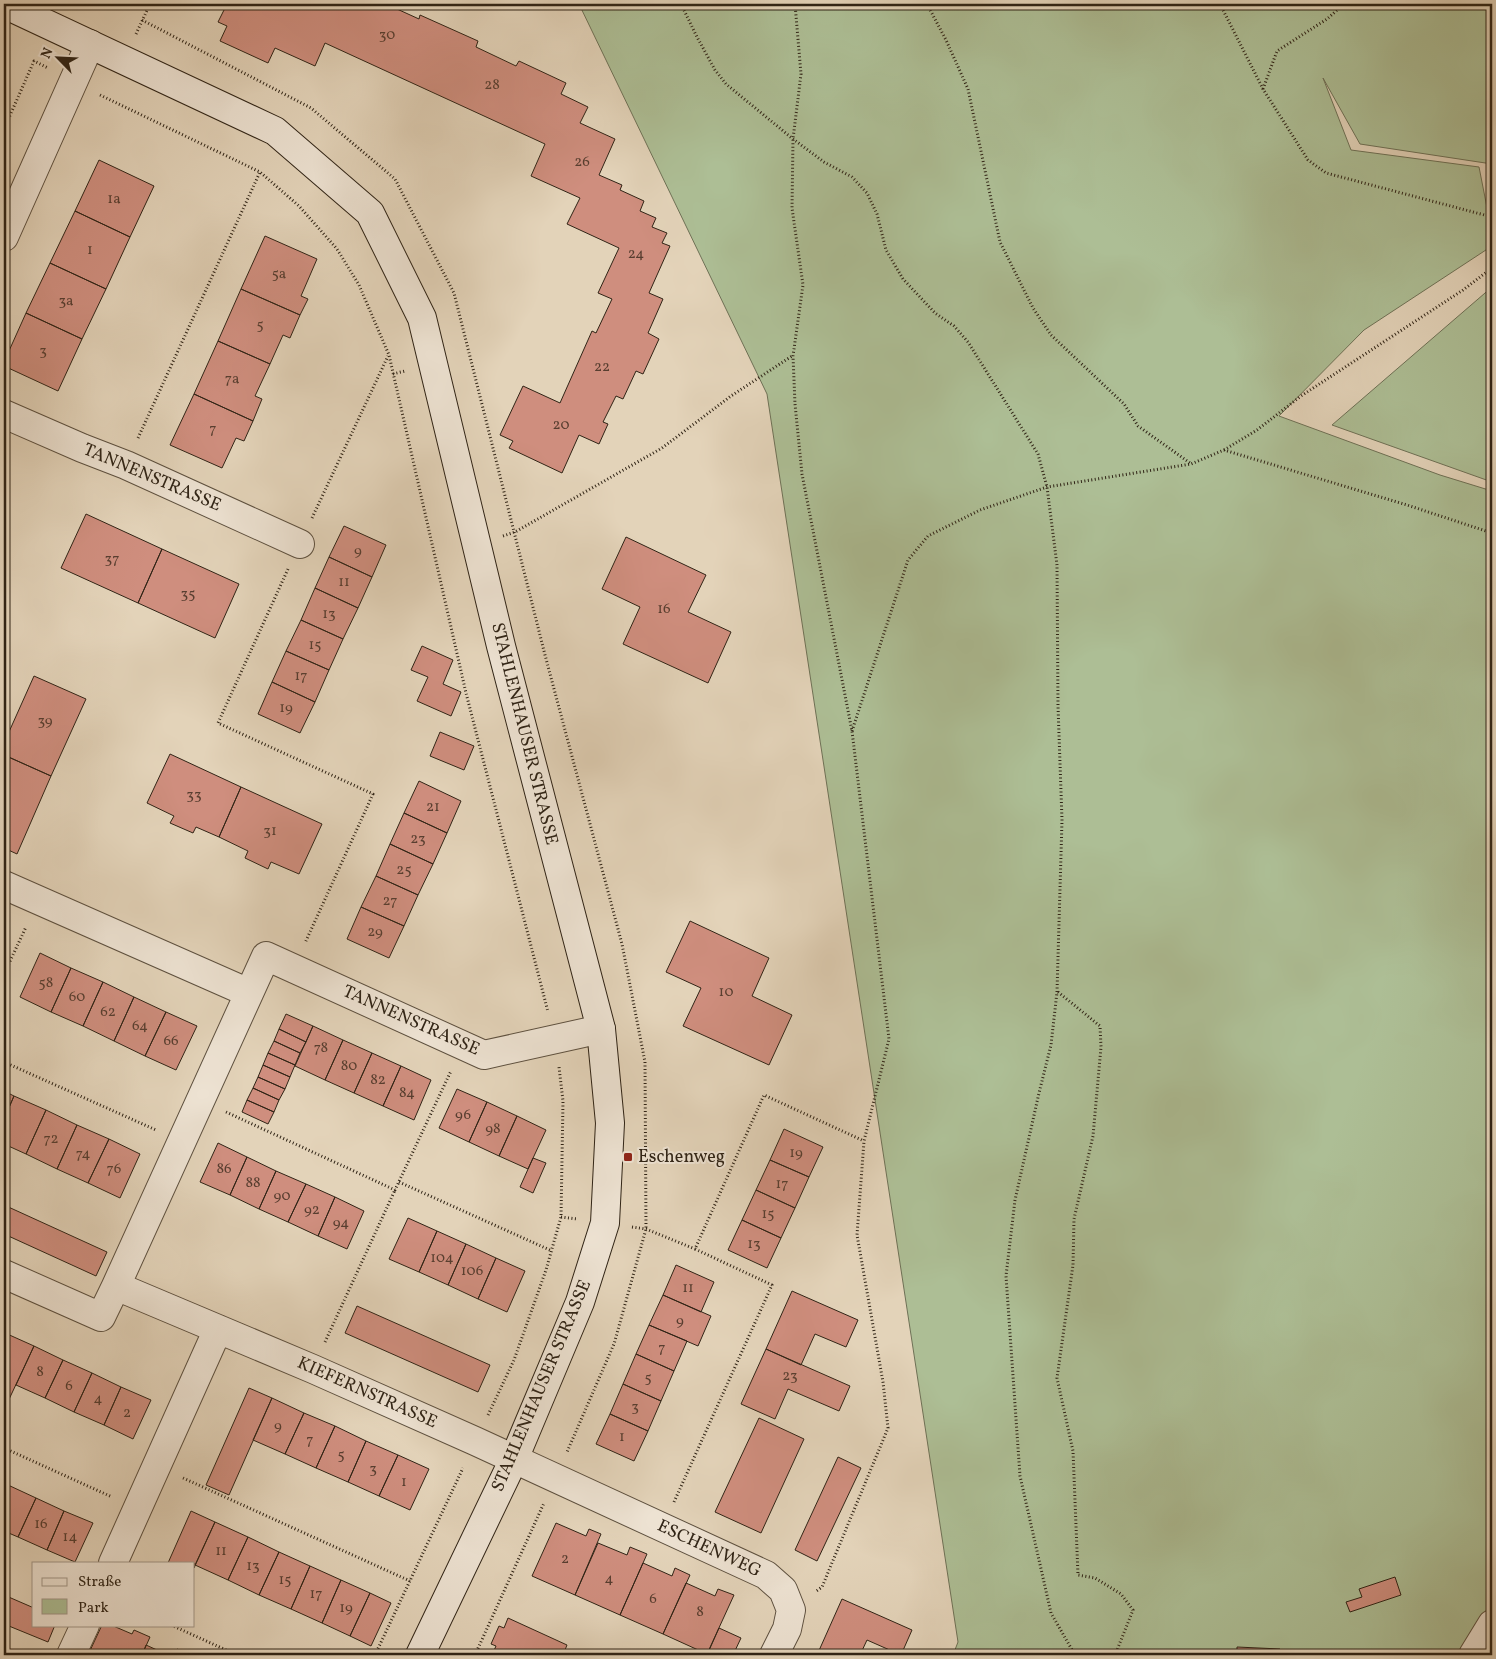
<svg xmlns="http://www.w3.org/2000/svg" width="1496" height="1659" font-family="Vollkorn,serif">
  <style>
    .green { fill: #adbe95; stroke: #6e7156 }
    .building { fill: #cf8e7e; stroke: #302416 }
    .lines { fill: none; stroke-linecap: round; stroke-linejoin: round }
    .street-casing { stroke: #5d503f; stroke-width: 30 }
    .secondary-casing { stroke: #302416; stroke-width: 30 }
    .path { stroke: #302416; stroke-width: 3; stroke-dasharray: 1 2.5; stroke-linecap: butt }
    .street { stroke: #ede2d2; stroke-width: 28 }
    .secondary { stroke: #ede2d2; stroke-width: 28 }
    .poi-dot { fill: #8f2418; stroke: #ede2d2; stroke-width: 2 }
    .labels { text-anchor: middle; dominant-baseline: central; stroke-width: 4; stroke-linejoin: round; paint-order: stroke }
    .number-label { font-size: 15px; fill: #583e30 }
    .street-label { font-size: 18px; fill: #302416; stroke: #ede2d2 }
    .poi-label { font-size: 18px; fill: #302416; stroke: #ede2d2; text-anchor: start }
  </style>
  <rect width="100%" height="100%" fill="#e3d3b9"/>
  <filter id="stains"><feTurbulence type="fractalNoise" baseFrequency=".004" numOctaves="4"/><feColorMatrix values="0 0 0 0 .2 0 0 0 0 .09 0 0 0 0 .02 0 0 0 .5 -.17"/></filter>
  <radialGradient id="worn" r=".72"><stop offset=".6" stop-color="#630" stop-opacity="0"/><stop offset="1" stop-color="#630" stop-opacity=".3"/></radialGradient>
  <path class="green" d="M579 4H1492V164L1360 144 1323 78 1351 150 1479 167 1492 233V246L1364 330 1279 416 1440 475 1492 491V1655H953L958 1642 767 394Z
    M1492 287V482L1332 425Z"/>
  <path class="building" d="M227 4H252L261 8 263 4H386L419 19 420 15 478 41 476 47 516 66 519 61 566 83 561 94 588 107 580 123 615 139 599 175 622 185 620 190 644 201 640 211 656 218 652 227 667 233 662 243 670 246 649 293 663 299 648 333 659 339 643 374 636 371 623 399 616 396 603 422 608 424 599 444 579 435 562 473 509 448 513 441 500 435 523 386 560 403 592 331 596 333 612 299 598 293 619 248 567 224 580 198 531 176 545 144 325 43 315 66 275 48 268 63 220 41 227 26 218 22Z
    M99 160 154 186 130 237 75 211Z
    M75 211 130 237 106 289 50 263Z
    M265 236 317 259 301 296 308 299 300 315 241 289Z
    M50 263 106 289 82 339 26 313Z
    M241 289 300 315 290 338 283 335 270 364 218 341Z
    M26 313 82 339 58 391 4 366V362Z
    M218 341 270 364 255 396 262 399 253 421 194 394Z
    M194 394 253 421 244 441 236 438 222 468 170 445Z
    M86 514 162 549 138 603 61 568Z
    M344 526 386 545 372 577 329 557Z
    M626 537 706 575 688 612 731 632 708 683 623 644 640 607 602 589Z
    M162 549 239 584 215 638 138 603Z
    M329 557 372 577 358 608 315 588Z
    M315 588 358 608 343 639 301 620Z
    M301 620 343 639 329 670 286 651Z
    M422 646 453 660 443 684 461 692 451 716 417 701 428 677 411 670Z
    M286 651 329 670 315 702 272 682Z
    M34 676 86 699 51 776 4 755V743Z
    M272 682 315 702 300 733 258 714Z
    M440 732 474 746 464 770 430 756Z
    M170 754 241 787 219 837 196 827 193 833 170 823 174 816 147 803Z
    M4 755 51 776 17 854 4 848Z
    M419 781 461 801 447 833 404 813Z
    M241 787 322 824 299 874 271 862 268 869 245 858 248 851 219 837Z
    M404 813 447 833 433 864 390 844Z
    M390 844 433 864 418 895 376 876Z
    M376 876 418 895 404 926 361 907Z
    M361 907 404 926 389 958 347 939Z
    M690 921 769 958 752 996 792 1015 769 1065 683 1026 701 988 666 972Z
    M40 953 71 968 51 1012 20 997Z
    M71 968 103 982 83 1026 51 1012Z
    M103 982 134 997 114 1041 83 1026Z
    M134 997 166 1012 145 1056 114 1041Z
    M166 1012 197 1026 176 1070 145 1056Z
    M286 1014 313 1026 306 1042 279 1029Z
    M313 1026 343 1040 325 1080 295 1066Z
    M279 1029 306 1042 300 1053 274 1041Z
    M343 1040 372 1053 354 1093 325 1080Z
    M274 1041 300 1053 295 1065 268 1053Z
    M268 1053 295 1065 290 1077 263 1065Z
    M372 1053 401 1066 383 1106 354 1093Z
    M263 1065 290 1077 285 1089 258 1077Z
    M401 1066 431 1080 414 1120 383 1106Z
    M258 1077 285 1089 279 1100 253 1088Z
    M253 1088 279 1100 274 1112 247 1100Z
    M457 1089 487 1102 469 1142 439 1128Z
    M4 1091 14 1096 4 1119Z
    M14 1096 46 1110 26 1154 4 1144V1119Z
    M247 1100 274 1112 268 1124 242 1112Z
    M487 1102 517 1116 499 1156 469 1142Z
    M46 1110 77 1125 57 1169 26 1154Z
    M517 1116 546 1130 528 1169 499 1156Z
    M77 1125 109 1139 88 1183 57 1169Z
    M784 1129 823 1147 809 1177 770 1160Z
    M109 1139 140 1154 120 1198 88 1183Z
    M218 1143 247 1157 230 1195 200 1182Z
    M247 1157 276 1171 259 1209 230 1195Z
    M533 1158 546 1163 533 1193 520 1187Z
    M770 1160 809 1177 795 1208 756 1190Z
    M276 1171 306 1184 288 1222 259 1209Z
    M306 1184 335 1197 318 1236 288 1222Z
    M756 1190 795 1208 781 1238 742 1220Z
    M335 1197 364 1211 347 1249 318 1236Z
    M4 1205 107 1252 96 1276 4 1234Z
    M408 1218 437 1231 419 1272 389 1259Z
    M742 1220 781 1238 767 1268 728 1250Z
    M437 1231 466 1244 448 1285 419 1272Z
    M466 1244 496 1258 478 1299 448 1285Z
    M496 1258 525 1271 507 1312 478 1299Z
    M676 1265 714 1282 701 1312 663 1295Z
    M792 1291 858 1320 846 1347 815 1334 801 1365 766 1349Z
    M663 1295 711 1316 698 1346 649 1325Z
    M357 1306 490 1365 478 1392 345 1333Z
    M649 1325 687 1341 674 1371 636 1354Z
    M5 1333 34 1346 4 1410V1335Z
    M34 1346 63 1360 45 1398 16 1385Z
    M766 1349 850 1386 839 1411 788 1389 775 1419 741 1404Z
    M636 1354 674 1371 661 1401 623 1384Z
    M63 1360 92 1373 74 1412 45 1398Z
    M92 1373 121 1387 104 1425 74 1412Z
    M623 1384 661 1401 648 1431 610 1414Z
    M121 1387 151 1400 133 1439 104 1425Z
    M249 1388 272 1398 229 1495 206 1485Z
    M272 1398 304 1413 285 1454 253 1440Z
    M304 1413 335 1426 316 1468 285 1454Z
    M610 1414 648 1431 634 1461 596 1444Z
    M759 1418 804 1439 761 1533 715 1512Z
    M335 1426 366 1441 348 1482 316 1468Z
    M366 1441 398 1455 379 1496 348 1482Z
    M398 1455 429 1469 410 1510 379 1496Z
    M838 1457 861 1468 817 1561 795 1550Z
    M8 1485 36 1498 18 1537 4 1531V1494Z
    M36 1498 64 1511 47 1550 18 1537Z
    M64 1511 93 1523 75 1562 47 1550Z
    M191 1511 215 1522 194 1568V1563H168Z
    M215 1522 248 1537 228 1580 195 1565Z
    M556 1523 586 1536 589 1529 601 1534 575 1595 532 1576Z
    M248 1537 279 1552 259 1595 228 1580Z
    M598 1543 627 1555 630 1547 647 1554 620 1615 575 1595Z
    M279 1552 310 1566 291 1609 259 1595Z
    M643 1563 672 1576 675 1568 690 1575 663 1634 620 1615Z
    M310 1566 341 1580 322 1623 291 1609Z
    M1395 1577 1401 1595 1350 1612 1346 1602 1362 1597 1359 1589Z
    M341 1580 370 1593 350 1636 322 1623Z
    M686 1583 715 1596 718 1589 734 1595 707 1654 663 1634Z
    M370 1593 391 1603 371 1646 350 1636Z
    M4 1595 34 1608V1625H55L48 1642 4 1624Z
    M842 1599 912 1630 901 1655 867 1640 860 1655H817Z
    M508 1618 567 1645 563 1655H492L496 1646 491 1644 499 1626 504 1628Z
    M102 1625H111L132 1634 134 1630 150 1637 142 1655H88Z
    M719 1628 741 1638 733 1655H707Z
    M146 1645 168 1655H142Z
    M1237 1647 1280 1649 1279 1655H1237Z
    M177 1649 191 1655H174Z
    M1179 1650 1207 1651V1655H1146V1651L1179 1653Z"/>
  <g class="lines">
    <defs>
      <path id="street" d="M4 237 90 44
        M4 414 82 448 126 465 300 544
        M4 885 249 993
        M4 1274 101 1317 116 1286 313 1369 475 1441 766 1575 783 1590 791 1610 787 1629 774 1655
        M116 1286 266 956 484 1055 601 1029
        M113 1563 218 1329
        M71 1655 85 1625
        M1473 1655 1492 1624"/>
      <path id="secondary" d="M4 4 275 131 370 213 422 318 501 646 601 1029 610 1123 605 1223 580 1302 514 1459 420 1655"/>
    </defs>
    <use href="#street" class="street-casing"/>
    <use href="#secondary" class="secondary-casing"/>
    <path class="path" d="M681 4 697 37 715 70 726 84 793 139 824 162 852 177 867 193 877 214 886 250 903 279 935 313 954 326 968 342 1038 454 1047 487 1057 565 1058 706 1062 820 1057 992 1051 1045 1039 1093 1015 1200 1006 1276 1020 1476 1051 1613 1075 1655
      M795 4 801 74 793 139 792 208 803 285 793 356 795 404 802 474 852 731 889 1039 864 1141 857 1235 883 1382 888 1428 822 1587 815 1592
      M927 4 946 40 968 89 1000 242 1033 308 1051 335 1124 404 1138 426 1190 463
      M1220 4 1263 89 1308 160 1326 173 1492 217
      M142 20 311 108 395 179 454 293 545 655 622 944 645 1062 646 1229 614 1344 567 1452
      M136 34 150 4
      M1263 89 1277 51 1327 19 1344 4
      M100 95 260 172 299 206 337 249 359 285 389 355 466 693 548 1012
      M4 129 34 61 48 68
      M393 374 405 371
      M138 438 260 172
      M1224 450 1257 430 1301 396 1463 290 1492 268
      M312 518 388 356
      M503 536 515 532 662 448 731 396 792 356
      M288 569 218 723 373 794 305 943
      M4 717 8 708
      M852 731 908 560 928 536 980 510 1047 487 1191 464 1224 450 1407 505 1492 533
      M4 974 26 927
      M1058 992 1100 1026 1101 1047 1093 1136 1074 1219 1073 1265 1057 1378 1073 1451 1078 1575 1095 1578 1121 1594 1133 1610 1115 1655
      M4 1062 156 1130
      M226 1112 395 1190 451 1071
      M399 1182 552 1251
      M561 1217 577 1219
      M632 1227 646 1229 695 1249
      M325 1342 395 1190
      M488 1415 514 1360 546 1270 561 1217 563 1101 559 1067
      M4 1448 112 1497
      M183 1478 410 1581
      M674 1502 772 1285 695 1249 764 1095 864 1141
      M171 1625 237 1655
      M375 1655 463 1468
      M475 1655 544 1503"/>
    <use href="#street" class="street"/>
    <use href="#secondary" class="secondary"/>
  </g>
  <rect class="poi-dot" x="623" y="1152" width="10" height="10" rx="2.5"/>
  <g class="labels">
    <g class="number-label">
      <text x="387" y="35">30</text>
      <text x="492" y="85">28</text>
      <text x="582" y="162">26</text>
      <text x="114" y="199">1a</text>
      <text x="90" y="250">1</text>
      <text x="636" y="254">24</text>
      <text x="279" y="274">5a</text>
      <text x="66" y="301">3a</text>
      <text x="260" y="325">5</text>
      <text x="43" y="351">3</text>
      <text x="602" y="367">22</text>
      <text x="232" y="379">7a</text>
      <text x="561" y="425">20</text>
      <text x="213" y="429">7</text>
      <text x="358" y="551">9</text>
      <text x="112" y="559">37</text>
      <text x="344" y="582">11</text>
      <text x="188" y="594">35</text>
      <text x="664" y="609">16</text>
      <text x="329" y="614">13</text>
      <text x="315" y="645">15</text>
      <text x="301" y="676">17</text>
      <text x="286" y="708">19</text>
      <text x="45" y="721">39</text>
      <text x="194" y="795">33</text>
      <text x="433" y="807">21</text>
      <text x="270" y="831">31</text>
      <text x="418" y="839">23</text>
      <text x="404" y="870">25</text>
      <text x="390" y="901">27</text>
      <text x="375" y="932">29</text>
      <text x="46" y="983">58</text>
      <text x="726" y="992">10</text>
      <text x="77" y="997">60</text>
      <text x="108" y="1012">62</text>
      <text x="140" y="1026">64</text>
      <text x="171" y="1041">66</text>
      <text x="321" y="1048">78</text>
      <text x="349" y="1066">80</text>
      <text x="378" y="1080">82</text>
      <text x="407" y="1093">84</text>
      <text x="463" y="1115">96</text>
      <text x="493" y="1129">98</text>
      <text x="51" y="1139">72</text>
      <text x="796" y="1153">19</text>
      <text x="83" y="1154">74</text>
      <text x="114" y="1169">76</text>
      <text x="224" y="1169">86</text>
      <text x="253" y="1183">88</text>
      <text x="782" y="1184">17</text>
      <text x="282" y="1196">90</text>
      <text x="312" y="1210">92</text>
      <text x="768" y="1214">15</text>
      <text x="341" y="1223">94</text>
      <text x="754" y="1244">13</text>
      <text x="442" y="1258">104</text>
      <text x="472" y="1271">106</text>
      <text x="688" y="1288">11</text>
      <text x="680" y="1321">9</text>
      <text x="662" y="1348">7</text>
      <text x="40" y="1372">8</text>
      <text x="790" y="1376">23</text>
      <text x="648" y="1378">5</text>
      <text x="69" y="1386">6</text>
      <text x="98" y="1399">4</text>
      <text x="635" y="1407">3</text>
      <text x="127" y="1413">2</text>
      <text x="278" y="1426">9</text>
      <text x="622" y="1437">1</text>
      <text x="310" y="1440">7</text>
      <text x="341" y="1455">5</text>
      <text x="373" y="1469">3</text>
      <text x="404" y="1482">1</text>
      <text x="41" y="1524">16</text>
      <text x="70" y="1537">14</text>
      <text x="221" y="1551">11</text>
      <text x="565" y="1559">2</text>
      <text x="253" y="1566">13</text>
      <text x="609" y="1579">4</text>
      <text x="285" y="1580">15</text>
      <text x="316" y="1594">17</text>
      <text x="653" y="1599">6</text>
      <text x="346" y="1608">19</text>
      <text x="700" y="1612">8</text>
    </g>
    <g class="street-label">
      <text transform="translate(152 478) rotate(23)">TANNENSTRASSE</text>
      <text transform="translate(524 734) rotate(76)">STAHLENHAUSER STRASSE</text>
      <text transform="translate(411 1021) rotate(24)">TANNENSTRASSE</text>
      <text transform="translate(542 1386) rotate(-67)">STAHLENHAUSER STRASSE</text>
      <text transform="translate(367 1393) rotate(24)">KIEFERNSTRASSE</text>
      <text transform="translate(709 1549) rotate(25)">ESCHENWEG</text>
    </g>
    <g class="poi-label">
      <text x="638" y="1157">Eschenweg</text>
    </g>
  </g>
  <rect width="1496" height="1659" fill="none" stroke="#e3d3b9" stroke-width="20"/>
  <rect x="5" y="5" width="1486" height="1649" fill="none" stroke="#302416" stroke-width="2.5"/>
  <rect x="10" y="10" width="1476" height="1639" fill="none" stroke="#302416"/>
  <rect x="32" y="1562" width="162" height="65" fill="#ede2d2" stroke="#a19687"/>
  <rect x="42" y="1578" width="25" height="8" fill="#ede2d2" stroke="#a19687"/>
  <text x="78" y="1586" font-size="15" fill="#302416">Straße</text>
  <rect x="42" y="1599" width="25" height="15" fill="#adbe95" stroke="#a19687"/>
  <text x="78" y="1612" font-size="15" fill="#302416">Park</text>
  <g transform="translate(58 58) rotate(294)" stroke="#ede2d2" stroke-width="4" paint-order="stroke">
  <path d="M0-4L9 19L0 12L-9 19Z" fill="#302416"/>
  <text y="-8" font-size="14" font-weight="bold" text-anchor="middle" fill="#302416">N</text>
  </g>
  <rect width="100%" height="100%" filter="url(#stains)"/>
  <rect width="100%" height="100%" fill="url(#worn)"/>
</svg>
